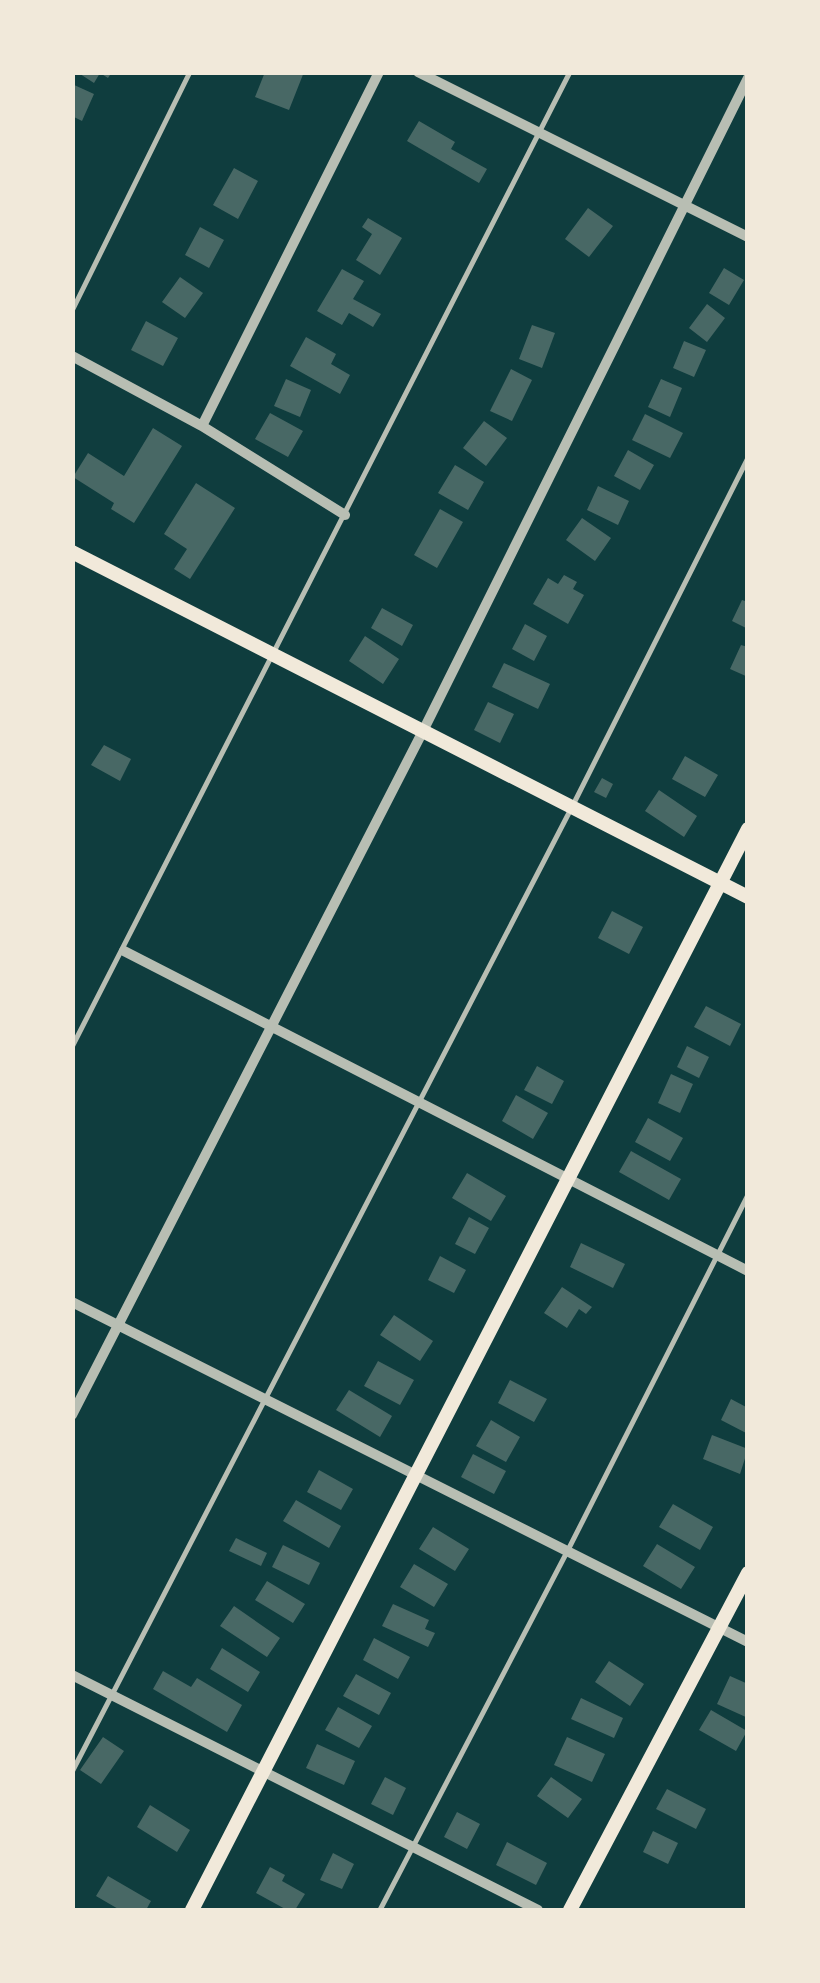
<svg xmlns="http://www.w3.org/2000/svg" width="820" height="1983" font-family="Jost,sans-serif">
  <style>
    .building { fill: #486865 }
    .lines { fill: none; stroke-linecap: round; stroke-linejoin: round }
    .service { stroke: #b8beb3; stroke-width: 5 }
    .minor { stroke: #b8beb3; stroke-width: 10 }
    .secondary { stroke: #f1e9da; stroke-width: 14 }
  </style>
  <rect width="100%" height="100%" fill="#0f3d3e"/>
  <path class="building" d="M77 72H112L108 78 100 73 94 83Z
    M265 72H304L289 110 255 97Z
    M72 84 94 94 82 121 72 116Z
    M419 121 455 142 451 149 487 169 479 183 407 141Z
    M234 168 258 181 238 219 213 205Z
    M588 208 613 226 589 257 565 239Z
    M368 218 402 238 380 275 356 260 372 234 362 227Z
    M200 227 224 240 209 268 185 255Z
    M724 268 744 280 729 305 709 293Z
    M342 269 364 281 353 299 381 314 373 327 349 313 342 325 317 311Z
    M180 277 203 293 185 318 162 302Z
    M707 304 725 318 707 342 689 328Z
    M146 321 178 338 163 366 131 350Z
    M532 325 555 333 542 368 519 359Z
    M306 337 336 354 331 364 350 375 340 394 290 366Z
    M684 341 706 350 694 377 673 368Z
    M511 369 532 380 512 421 490 411Z
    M286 379 311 390 300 417 274 406Z
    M661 379 682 388 670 417 648 407Z
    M270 413 303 431 288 457 255 439Z
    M645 414 683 433 670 458 632 440Z
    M484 421 507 438 486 466 463 448Z
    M153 428 182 446 134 523 111 509 114 503 73 477 88 453 124 476Z
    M628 450 654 465 640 490 614 476Z
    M455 465 484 482 468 510 438 493Z
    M196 483 235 508 190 579 174 569 187 549 164 534Z
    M598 486 629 501 618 525 587 510Z
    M440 509 463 522 437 568 414 555Z
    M582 518 611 538 595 561 566 540Z
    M564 575 577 582 573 589 584 595 568 624 533 604 548 578 558 584Z
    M742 600 748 602V629L732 621Z
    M382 608 413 625 402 646 371 628Z
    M525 624 547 636 534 661 512 649Z
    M365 636 399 659 383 684 349 661Z
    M741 645 748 647V677L730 669Z
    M504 663 550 684 538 709 492 687Z
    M488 702 514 714 500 743 474 730Z
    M104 745 131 759 120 781 91 765Z
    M685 756 718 775 705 797 672 779Z
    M602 778 613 784 606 798 594 792Z
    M659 790 697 816 684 837 645 811Z
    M612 911 643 927 629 954 598 938Z
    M706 1006 741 1024 730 1046 694 1027Z
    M687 1046 709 1057 699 1078 677 1067Z
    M537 1066 564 1081 552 1104 524 1090Z
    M671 1074 693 1084 680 1113 658 1103Z
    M516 1095 548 1113 533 1139 502 1121Z
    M648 1118 683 1138 670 1161 635 1142Z
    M631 1151 681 1179 669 1200 619 1172Z
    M467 1173 506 1196 491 1221 452 1198Z
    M469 1217 489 1228 475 1254 455 1244Z
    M581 1243 625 1264 613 1288 570 1267Z
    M440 1256 466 1270 454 1293 428 1280Z
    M562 1287 592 1307 586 1314 579 1309 567 1328 544 1313Z
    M394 1315 433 1341 420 1361 380 1335Z
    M378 1361 414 1380 400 1405 364 1386Z
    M510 1380 547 1399 534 1422 498 1403Z
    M349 1390 392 1416 380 1437 336 1410Z
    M731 1399 748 1408V1434L721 1420Z
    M491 1420 520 1437 506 1462 476 1446Z
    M712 1435 748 1449 740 1474 703 1459Z
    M473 1454 506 1471 494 1494 461 1477Z
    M319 1470 353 1489 341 1510 307 1492Z
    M296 1500 341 1526 329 1548 283 1521Z
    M673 1504 713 1527 700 1550 659 1527Z
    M433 1527 469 1549 455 1571 419 1549Z
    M236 1538 267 1553 261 1566 229 1551Z
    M657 1544 695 1567 681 1589 643 1566Z
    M283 1545 320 1563 309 1585 272 1567Z
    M414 1564 448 1584 434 1607 400 1587Z
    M267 1581 305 1604 293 1623 255 1600Z
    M393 1604 429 1620 425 1629 435 1633 428 1647 382 1626Z
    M234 1606 280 1638 267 1657 220 1626Z
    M374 1638 410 1657 398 1679 363 1660Z
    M222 1648 260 1672 248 1692 210 1669Z
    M609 1661 644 1684 630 1706 595 1682Z
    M163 1671 191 1687 197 1678 242 1705 227 1732 153 1689Z
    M356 1674 391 1693 379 1715 343 1696Z
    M730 1676 748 1684V1718L717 1704Z
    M581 1698 623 1718 614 1738 571 1719Z
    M338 1707 372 1726 359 1748 325 1730Z
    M711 1710 747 1731 736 1751 699 1730Z
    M103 1737 124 1751 101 1784 80 1770Z
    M567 1737 605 1754 592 1782 554 1765Z
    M317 1744 355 1761 344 1785 306 1768Z
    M385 1777 406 1788 393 1815 371 1804Z
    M551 1777 582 1799 568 1818 537 1796Z
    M667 1789 706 1809 696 1829 656 1809Z
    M150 1805 190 1830 177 1852 137 1827Z
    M457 1812 480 1824 467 1849 444 1837Z
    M653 1831 678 1843 668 1864 643 1852Z
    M507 1842 547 1863 536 1885 496 1865Z
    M333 1853 354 1864 342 1889 320 1880Z
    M270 1867 285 1875 282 1881 305 1894 295 1910H287L256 1893Z
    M108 1876 151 1901 146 1910H120L96 1896Z"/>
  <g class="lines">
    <path class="service" d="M72 311 190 72
      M72 1047 570 72
      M72 1772 572 807 748 458
      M380 1910 567 1552 748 1195"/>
    <path class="minor" d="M418 72 748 237
      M72 356 202 426 345 515
      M202 426 379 72
      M124 951 748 1271
      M72 1302 748 1642
      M72 1415 423 731 748 78
      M72 1675 538 1910"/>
    <path class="secondary" d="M72 552 748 897
      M192 1910 748 829
      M570 1910 748 1573"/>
  </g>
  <rect width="820" height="1983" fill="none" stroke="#f1e9da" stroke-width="150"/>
</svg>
